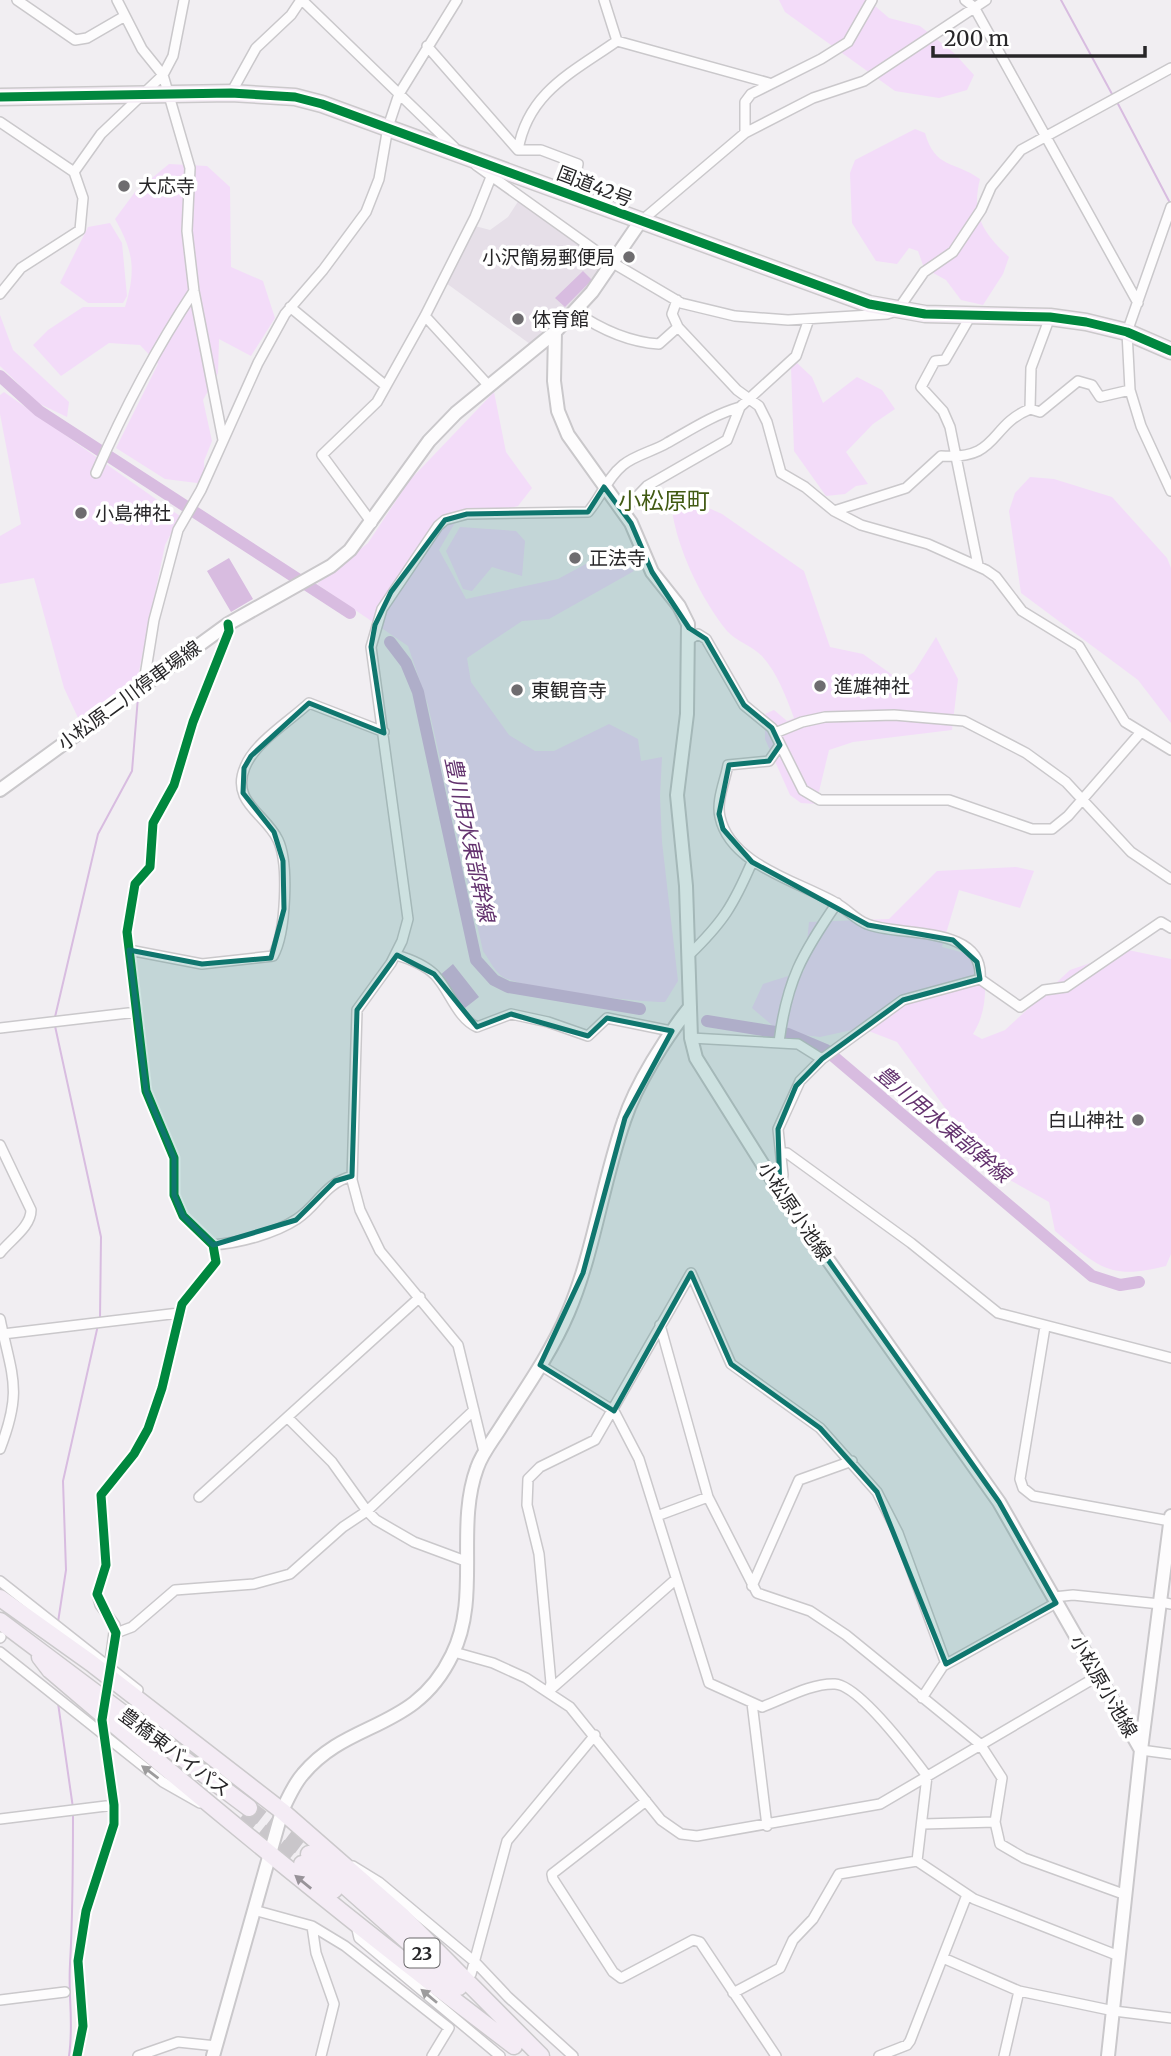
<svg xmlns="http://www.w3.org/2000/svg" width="1171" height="2056" font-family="Merriweather,'Noto Sans JP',serif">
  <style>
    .built { fill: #e6dfe8 }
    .green { fill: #f3dcf9 }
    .water { fill: #d8bce0 }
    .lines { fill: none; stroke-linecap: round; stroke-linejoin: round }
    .stream { stroke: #d8bce0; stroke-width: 2 }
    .river { stroke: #d8bce0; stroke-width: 12 }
    .highway-tunnel { stroke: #c9c6ca; stroke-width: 16; stroke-dasharray: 16 8; stroke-linecap: butt }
    .street-casing { stroke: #cac8cb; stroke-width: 12 }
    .secondary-casing { stroke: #cac8cb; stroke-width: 16 }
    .highway-casing { stroke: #cbc9cb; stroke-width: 19 }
    .street { stroke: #fdfcfd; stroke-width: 9 }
    .secondary { stroke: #fdfcfd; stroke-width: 12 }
    .highway { stroke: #f4ecf5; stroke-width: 16 }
    .cycleway-casing { stroke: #fff; stroke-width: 13 }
    .cycleway { stroke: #00873e; stroke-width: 9 }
    .oneway { fill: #9d9c9d }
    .oneway2 { fill: #989399 }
    .marked { fill: #0f766e; fill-opacity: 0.2; stroke: #0f766e; stroke-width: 5; stroke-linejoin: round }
    .poi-dot { fill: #6e6c6f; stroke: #fff; stroke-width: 2.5 }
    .labels { text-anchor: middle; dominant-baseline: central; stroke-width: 7; stroke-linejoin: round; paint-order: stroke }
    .shield { fill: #fff; stroke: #686768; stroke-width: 2 }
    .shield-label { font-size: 18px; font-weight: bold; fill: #272628 }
    .poi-label { font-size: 19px; fill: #272628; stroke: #fff; text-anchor: start }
    .street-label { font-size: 19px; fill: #272628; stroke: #fff }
    .water-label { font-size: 21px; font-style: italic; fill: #63326e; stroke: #fff }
    .quarter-label { font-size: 23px; fill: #415a13; stroke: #fff }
  </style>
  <rect width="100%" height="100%" fill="#f1eef2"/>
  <path class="built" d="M519 200 599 258 602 266 591 284 530 344 446 283 475 226 490 230 508 217Z"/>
  <path class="green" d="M779 0H868L889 18 920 26 954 53 974 75 967 90 939 98 895 91 785 12Z
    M915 129 925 133C935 169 955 161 980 179 971 215 983 233 1009 257L1003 274 983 305 961 300 946 280 924 268 918 251 909 248 897 264 876 261 852 223 850 173 855 160Z
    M169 164 207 166 230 187 231 267 263 281 275 318 251 356 219 339 218 373 203 400 212 441 204 461 205 484 165 479 116 448 158 364 140 345 109 343 61 376 33 345 48 330 83 307H125C136 271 134 252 115 219L135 192Z
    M110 223 122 243 127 296 123 303H88L60 283 88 227Z
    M0 315 13 350 69 402 67 417 38 403 0 366Z
    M797 363 812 377 823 403 857 377 882 390 895 409 873 424 846 452 868 484 856 486 845 494 826 496 794 451 791 368Z
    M4 392 180 516 165 545 137 681 80 722 64 688 34 578 0 584V536L21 524 0 414V395Z
    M494 392 506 452 532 488 518 506 456 521 439 550 466 599 558 579 608 552 634 571 549 619 522 621 467 658 471 682 509 735 535 751H554L609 724 638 739 641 761 662 757 660 796 662 842 678 981 665 1002C636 1002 525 989 503 977 495 972 489 959 483 951L428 705 408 646 317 584 368 543 409 481Z
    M1030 477 1054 479 1112 497 1167 558 1171 568V723L1138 680 1021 593 1009 511 1015 493Z
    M679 501H693L722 514 804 571 830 647 863 654 901 681 914 672 936 637 958 679 952 730 853 742 829 750 816 804 801 803 790 795 765 739V714L774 710 787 721 794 718C786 697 778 674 762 656 752 646 736 641 727 631 701 599 675 545 671 503Z
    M460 527 516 531 525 541 522 576 492 567 472 591 463 589 446 551Z
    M1016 867 1034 871 1020 908 959 890 942 947 983 958C986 985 988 1010 973 1034L982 1039 1005 1030 1070 970 1128 950 1171 959V1254L1166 1266C1108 1281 1098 1266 1055 1231L1049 1202 1008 1179 975 1149 897 1042 861 1028 820 1037 780 1032 752 1008 763 984 804 971 809 922 889 919 937 871Z"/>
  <path class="water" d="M583 271 592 280 565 307 555 298Z
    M229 558 253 599 231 612 207 571Z
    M453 964 479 997 465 1008 439 976Z"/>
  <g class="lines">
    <path class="stream" d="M1061 0 1112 94
      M1117 102 1169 201
      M55 1017 98 834 132 771 138 697
      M55 1026 101 1237 100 1319
      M58 1622 66 1570 63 1481 98 1325
      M58 1703 73 1808
      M69 2056C74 2022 68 1997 70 1964 73 1914 73 1864 73 1813"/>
    <path class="river" d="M0 376 39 411 350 613
      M390 642 406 663 418 692 476 960 494 980 508 987 640 1009
      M707 1021 788 1034 826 1050 1092 1276 1120 1285 1139 1282"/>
    <path class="highway-tunnel" d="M249 1808 309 1854
      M242 1816 302 1864"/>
    <defs>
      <path id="street" d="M17 0 75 40 87 38 125 16
        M117 0 142 49 163 75 190 168 187 231 194 291 223 440
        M302 0 454 147
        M604 0 617 41
        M965 0 974 7 1138 303
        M617 41 769 83
        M427 46 518 150H541L578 164 572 196
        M231 93 256 48 291 15 301 0
        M0 122 74 172
        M745 133V102L751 94 821 59 848 42 872 0
        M518 150C528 92 573 72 617 41
        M476 165 613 263 681 303 735 316 788 320 887 314 897 311 924 272 953 252 981 210 991 187 1021 150 1171 68
        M1171 207 1127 332 1130 390 1141 426 1171 491
        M640 222 745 133 813 98 864 81 986 0
        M0 294 21 268 80 230 83 198 74 172 101 134 163 75 173 56 184 0
        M677 300 672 314 678 327
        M290 307 386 386
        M574 311C600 329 627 342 659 344L678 327 737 390 759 406 767 422 781 473 805 487 834 511 861 525 928 544 986 570 996 577 1022 611 1079 646 1125 722 1171 750
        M425 316 489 386
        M970 317 945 360 935 361 921 387 943 411 950 427 978 565
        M1030 409 1031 368 1050 317
        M96 473C124 409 155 350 194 291
        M623 511 647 486 727 440 740 407 796 356 809 319
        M834 511 906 488 941 456C1000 460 988 426 1030 409L1040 412 1078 381 1092 385 1100 397 1130 390
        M372 523 322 455 377 402 425 316 475 217 491 177
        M687 641 698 634 706 639 744 705 772 728 803 790 820 800H949L1032 829H1052L1068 816 1141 732
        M144 682 154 620 178 530 201 490 258 363 285 314 323 270 366 212 379 179 388 127 399 94 457 0
        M775 733 802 722 825 717 894 715 964 721 1026 753 1066 782 1131 852 1171 879
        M780 745 769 761 728 765C725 781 716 801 720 817 730 865 800 882 836 903 847 909 856 920 867 924 897 937 985 924 980 979
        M129 950 202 964 273 956C286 933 289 863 278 840 266 814 230 802 245 767 255 742 290 721 309 703L384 732
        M396 955C410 959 424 964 435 975 450 991 457 1018 477 1027L511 1014 548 1022 588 1036 607 1018 671 1031
        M689 955C723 922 733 906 752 862
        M0 1028 137 1012
        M691 1038 798 1044 822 1059
        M779 1042C787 980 802 954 837 903
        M0 1145 31 1210C31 1227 10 1240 0 1253
        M781 1153H787L911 1243 998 1313 1171 1358
        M780 1192 783 1175 778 1129 800 1081 822 1059 903 1000 980 979 1020 1007 1044 990 1066 987 1161 922 1171 928
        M213 1245C239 1243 274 1234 297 1219 319 1204 324 1184 352 1176
        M0 1319C12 1377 23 1390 0 1449
        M660 1325 708 1497 757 1593 810 1611 846 1635 980 1744 1002 1778 995 1822 1000 1844 1024 1858 1126 1895
        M1045 1327 1020 1479 1023 1488 1033 1496 1170 1521
        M3 1334 179 1313
        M540 1365 614 1411 639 1459 709 1683 762 1707C784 1699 811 1683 835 1684 859 1685 912 1756 927 1776L917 1861
        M288 1418 332 1462 367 1511 376 1520 414 1542 468 1562
        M484 1452 458 1345 380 1251 360 1210 352 1180 357 1010 391 963 402 941 408 919 371 647 382 609 438 526 445 520 467 514 588 512C601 497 607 478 623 465 635 455 654 451 667 443 692 429 713 415 740 407
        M199 1497 420 1297
        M657 1516 708 1497
        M0 1581 138 1690
        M752 1586 799 1480 852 1461
        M1054 1597 1073 1595 1160 1604
        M1161 1602 1171 1604
        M116 1633 132 1627 175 1590 254 1584 290 1574 343 1527 367 1511 474 1410
        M0 1638 1 1637
        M0 1652 163 1782 200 1803
        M454 1652 493 1663 526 1678 570 1707 661 1820 681 1834 697 1836 880 1804 1098 1676
        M110 1662 115 1625 100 1605 97 1594 106 1565 101 1495 134 1454 148 1429 162 1388 182 1304 216 1262 213 1245 183 1216 174 1195V1158L146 1091 127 932 135 884 150 867 153 823 174 785 193 722 229 631 228 624
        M550 1690 675 1580
        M549 1691 551 1683 539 1554 527 1505 528 1479 540 1467 595 1440 691 1273 731 1364 820 1428 877 1492 898 1533 946 1664
        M922 1698 943 1666 1056 1603
        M752 1703 767 1826
        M1141 1750 1171 1754
        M646 1801 552 1874 553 1879 613 1972 621 1978 693 1940 700 1942 776 2056
        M0 1819 114 1805
        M923 1824 995 1822
        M353 1866 379 1882 476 1963 508 1997 573 2056
        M254 1910 312 1926 316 1953 334 2004 321 2056
        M356 1925 359 1938 500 2056
        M312 1926 345 1946 449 2028 432 2056
        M943 1958 1019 1991 1114 2011 1171 2018
        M471 1974 507 1841 595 1735
        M733 1993 780 1968 793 1940 813 1919 839 1874 917 1861 974 1899 1119 1956
        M0 2000 65 1992
        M77 2056 83 2026 78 1961 86 1911 114 1824V1805L102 1720
        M138 2056 178 2042 216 2046
        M879 2056 907 2045 910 2041 967 1895
        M1004 2056 1019 1991"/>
      <path id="secondary" d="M555 332 554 381 558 411 568 435 631 523 652 572 679 606 688 624 687 714 677 795 686 886 691 1038 696 1058 780 1192 999 1502 1141 1750 1108 2056
        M0 790 228 624 331 566 350 550 429 441 456 413 555 332 592 292 640 222
        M1141 1750 1171 1516
        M213 2056 282 1811C288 1798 294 1784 303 1774 349 1719 415 1732 452 1655 481 1597 455 1528 477 1468 482 1453 493 1440 501 1427 524 1391 551 1353 568 1313 594 1252 602 1184 624 1121 636 1084 666 1037 690 1007"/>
      <path id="highway" d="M0 97 231 93 295 97 322 104 869 304 925 314 1050 317 1086 322 1127 332 1171 351
        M0 1598 91 1663 282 1811 401 1915 541 2056
        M0 1621 249 1808
        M40 1657 50 1670C202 1800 355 1926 514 2046
        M309 1854 459 1987
        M302 1864 334 1890"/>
    </defs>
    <use href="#street" class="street-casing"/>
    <use href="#secondary" class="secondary-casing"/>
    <use href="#highway" class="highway-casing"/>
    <use href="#street" class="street"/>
    <use href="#secondary" class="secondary"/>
    <use href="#highway" class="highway"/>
    <defs>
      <path id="cycleway" d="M0 97 231 93 295 97 322 104 869 304 925 314 1050 317 1086 322 1127 332 1171 351
        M77 2056 83 2026 78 1961 86 1911 114 1824V1805L102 1720 116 1633 97 1594 106 1565 101 1495 134 1454 148 1429 162 1388 182 1304 216 1262 213 1245 183 1216 174 1195V1158L146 1091 127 932 135 884 150 867 153 823 174 785 193 722 229 631 228 624"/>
    </defs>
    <use href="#cycleway" class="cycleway-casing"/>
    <use href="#cycleway" class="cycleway"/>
  </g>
  <defs><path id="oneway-solid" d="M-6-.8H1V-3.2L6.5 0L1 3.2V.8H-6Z" transform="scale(1.75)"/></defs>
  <g class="oneway">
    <use href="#oneway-solid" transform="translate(150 1772) rotate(-143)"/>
    <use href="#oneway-solid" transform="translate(429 1996) rotate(-140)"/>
  </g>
  <use class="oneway2" href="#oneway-solid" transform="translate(303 1882) rotate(-141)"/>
  <path class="marked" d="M604 487 631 523 652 572 689 628 706 639 744 705 772 728 780 745 769 761 729 765 719 814 723 829 752 862 868 925 953 940 977 962 980 979 903 1000 822 1059 796 1086 778 1129 780 1192 999 1502 1056 1603 946 1664 877 1492 820 1428 731 1364 691 1273 614 1411 540 1365 583 1273 625 1118 672 1031 607 1018 588 1036 511 1014 477 1027 434 974 397 955 357 1010 352 1176 335 1181 296 1220 213 1245 183 1216 174 1195V1158L146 1091 129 950 202 964 271 958 284 909 283 861 274 832 243 793 244 768 251 756 309 703 384 733 371 647 375 625 391 592 445 520 467 514 588 512Z"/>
  <g class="poi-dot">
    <circle cx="124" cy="186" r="7"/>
    <circle cx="629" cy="257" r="7"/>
    <circle cx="518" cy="319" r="7"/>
    <circle cx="81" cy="513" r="7"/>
    <circle cx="575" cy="558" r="7"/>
    <circle cx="820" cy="686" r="7"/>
    <circle cx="517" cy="690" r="7"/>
    <circle cx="1138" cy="1120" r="7"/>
  </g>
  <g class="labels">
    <rect class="shield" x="404.5" y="1938.5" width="35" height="29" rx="5"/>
    <g class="shield-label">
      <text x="422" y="1953">23</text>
    </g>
    <g class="poi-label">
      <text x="138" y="186">大応寺</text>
      <text x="615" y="257" text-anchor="end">小沢簡易郵便局</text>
      <text x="532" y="319">体育館</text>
      <text x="95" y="513">小島神社</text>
      <text x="589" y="558">正法寺</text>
      <text x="834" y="686">進雄神社</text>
      <text x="531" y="690">東観音寺</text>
      <text x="1124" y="1120" text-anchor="end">白山神社</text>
    </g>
    <g class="street-label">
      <text transform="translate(595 186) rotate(21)">国道42号</text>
      <text transform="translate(129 695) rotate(-36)">小松原二川停車場線</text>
      <text transform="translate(795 1211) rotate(56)">小松原小池線</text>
      <text transform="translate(1104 1686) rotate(60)">小松原小池線</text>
      <text transform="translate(175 1752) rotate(37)">豊橋東バイパス</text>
    </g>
    <g class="water-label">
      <text transform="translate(470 839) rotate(78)">豊川用水東部幹線</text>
      <text transform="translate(943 1124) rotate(40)">豊川用水東部幹線</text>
    </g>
    <g class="quarter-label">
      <text x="664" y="500">小松原町</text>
    </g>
  </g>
  <path d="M933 46v10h212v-10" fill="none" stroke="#272628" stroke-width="3.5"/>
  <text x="944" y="46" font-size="21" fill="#272628" stroke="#ffffff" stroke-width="5" paint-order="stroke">200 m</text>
</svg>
